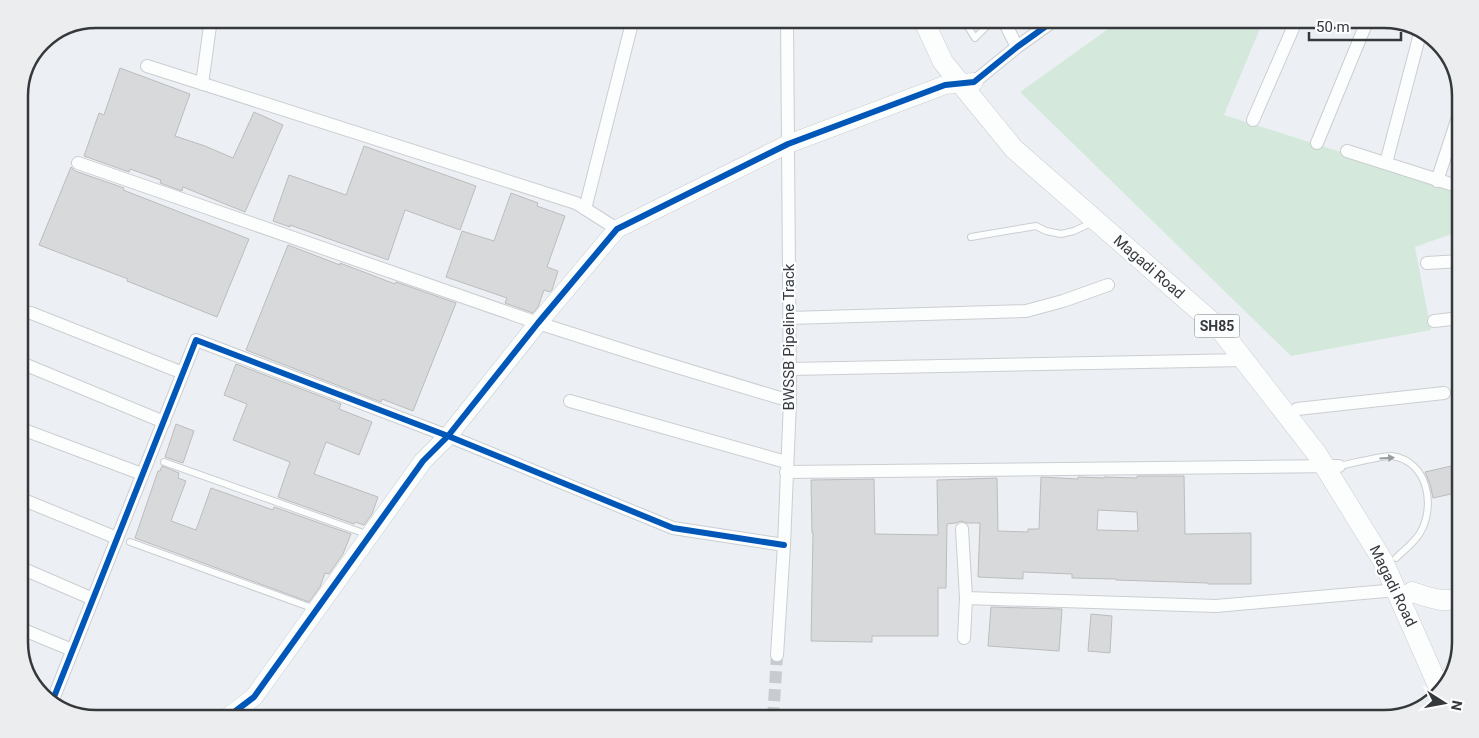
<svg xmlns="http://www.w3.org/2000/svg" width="1479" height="738" font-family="Roboto,sans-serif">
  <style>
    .green { fill: #d4e9dc }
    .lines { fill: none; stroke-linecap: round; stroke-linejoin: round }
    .stream { stroke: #aee5f5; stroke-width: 4 }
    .building { fill: #d8d9da; stroke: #bcbcbd; fill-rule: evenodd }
    .street-tunnel { stroke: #c8cbcf; stroke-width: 12; stroke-dasharray: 12 6; stroke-linecap: butt }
    .lane-casing { stroke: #cbced1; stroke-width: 8 }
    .street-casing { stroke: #cbced1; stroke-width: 14 }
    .secondary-casing { stroke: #cbced1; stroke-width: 19 }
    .primary-casing { stroke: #cbced1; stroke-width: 21 }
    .lane { stroke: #fcfdfd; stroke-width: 6 }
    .street { stroke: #fcfdfd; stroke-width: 12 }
    .secondary { stroke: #fcfdfd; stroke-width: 18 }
    .primary { stroke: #fcfdfd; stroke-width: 20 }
    .cycleway-casing { stroke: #fbfdfe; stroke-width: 9 }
    .cycleway { stroke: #0057b8; stroke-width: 6 }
    .oneway { fill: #999b9c }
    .labels { text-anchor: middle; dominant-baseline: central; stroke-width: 4.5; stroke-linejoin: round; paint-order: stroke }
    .shield { fill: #fbfdfe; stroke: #717476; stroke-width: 1 }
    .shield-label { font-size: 14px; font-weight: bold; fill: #36393c }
    .street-label { font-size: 15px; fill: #36393c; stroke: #fbfdfe }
    .rim { fill: none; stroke: #36393c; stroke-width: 2.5 }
  </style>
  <rect width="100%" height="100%" fill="#ecf0f4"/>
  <path class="green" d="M1122 19H1264L1224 115 1460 190V231L1415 247 1431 330 1291 356 1020 92Z"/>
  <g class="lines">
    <path class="stream" d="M19 284 27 276"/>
  </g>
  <path class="building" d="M120 68 190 94 175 136 205 146 233 158 254 112 283 125 245 212 183 187 182 191 160 183 161 180 130 169 129 172 84 156 99 113 104 115Z
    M364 146 476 186 460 230 405 210 388 260 290 225V227L273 221 289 175 346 195Z
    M71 167 75 171 124 188 123 190 249 239 217 317 127 281 128 279 39 245Z
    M511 193 538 203 537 206 565 216 547 267 558 271 552 290 550 292 544 290 538 307 533 313 505 303 507 298 446 277 462 231 494 241Z
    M288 245 340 265V263L348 266 395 284 396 282 456 303 413 411 382 399 381 402 246 350Z
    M236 364 341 404 339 409 372 422 359 455 326 442 314 474 378 497 372 514 364 525 355 522 354 524 278 497 290 462 233 440 247 404 224 395Z
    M176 424 194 431 183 463 165 457Z
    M1460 464V492L1433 498 1430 484 1425 472Z
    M162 466 179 473 178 478 186 481 171 521 196 530 211 488 273 510 274 507 351 534 343 554 329 574 325 573 320 587 309 602 135 538 158 471H160Z
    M1137 476H1184L1185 534 1251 533V584H1208V583L1116 580V579L1072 578V574L1023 572V579L978 577 980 523H967L961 521 956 523 947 524 946 588H938V636H872V642L811 641 813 533H812L811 480 874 479 875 534 938 535 937 480 997 478 998 531 1028 532V529H1039L1041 477 1078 479V477L1104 478V477L1137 478ZM1098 510 1137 512 1138 531 1097 530Z
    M991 607 1062 609 1059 651 988 646Z
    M1091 614 1112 616 1110 653 1088 651Z"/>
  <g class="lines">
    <path class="street-tunnel" d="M773 719 777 655"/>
    <defs>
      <path id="lane" d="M963 19 975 38 989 24
        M971 237 1036 226 1046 231 1061 234 1074 231 1093 222
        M164 462 369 535
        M1339 466C1350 464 1383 455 1392 456 1428 461 1436 506 1420 533 1414 543 1404 550 1396 558
        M130 542 315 609"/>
      <path id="street" d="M1003 19 1017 47
        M147 66 576 203 617 229
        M974 82 1017 47 1056 19
        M202 84 211 19
        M1253 120 1297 19
        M1317 143 1368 19
        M1347 151 1460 187
        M78 163 538 323 651 359 790 401
        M1386 163 1421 30
        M1437 181 1460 111
        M585 209 633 19
        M1427 263 1460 261
        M31 313 183 373
        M789 318 1026 311 1063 301 1108 285
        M1434 321 1460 318
        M19 362 164 422
        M790 369 1244 360
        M570 401 786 462
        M1297 409 1444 393
        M19 428 142 474
        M786 472 1339 466
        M19 498 117 538
        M962 529 966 598 964 638
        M19 567 93 599
        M966 598 1216 606 1397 590
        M19 628 72 650
        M777 655 784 545 790 401 787 19
        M52 702 196 340 448 436 673 528 784 545"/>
      <path id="secondary" d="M1437 693 1439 688 1449 679 1455 667
        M225 719 254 697 423 461 448 436 538 323 617 229 788 144 945 85 974 82"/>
      <path id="primary" d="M923 19 943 62 1014 149 1219 328 1317 454 1383 561 1440 690
        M1412 592C1428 597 1443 604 1460 597"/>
    </defs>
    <use href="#lane" class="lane-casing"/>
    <use href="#street" class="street-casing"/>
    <use href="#secondary" class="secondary-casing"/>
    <use href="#primary" class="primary-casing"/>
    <use href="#lane" class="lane"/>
    <use href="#street" class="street"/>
    <use href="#secondary" class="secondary"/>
    <use href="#primary" class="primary"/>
    <defs>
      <path id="cycleway" d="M52 702 196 340 448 436 673 528 784 545
        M225 719 254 697 423 461 448 436 538 323 617 229 788 144 945 85 974 82 1017 47 1056 19"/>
    </defs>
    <use href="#cycleway" class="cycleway-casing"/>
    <use href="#cycleway" class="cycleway"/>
  </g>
  <defs><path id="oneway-solid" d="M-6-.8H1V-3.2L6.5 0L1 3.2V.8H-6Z" transform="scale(1.25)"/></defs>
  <use class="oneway" href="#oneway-solid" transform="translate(1387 458) rotate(-4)"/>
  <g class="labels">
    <rect class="shield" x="1194.5" y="314.5" width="45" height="23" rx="4"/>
    <g class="shield-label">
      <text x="1217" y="326">SH85</text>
    </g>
    <g class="street-label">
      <text transform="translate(1149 267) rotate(41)">Magadi Road</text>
      <text transform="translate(789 337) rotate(-90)">BWSSB Pipeline Track</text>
      <text transform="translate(1393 586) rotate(64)">Magadi Road</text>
    </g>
  </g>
  <path d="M0 0H1479V738H0ZM96 28H1384A68 68 0 0 1 1452 96V642A68 68 0 0 1 1384 710H96A68 68 0 0 1 28 642V96A68 68 0 0 1 96 28Z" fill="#ebedee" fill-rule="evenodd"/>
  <path class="rim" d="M96 28H1384A68 68 0 0 1 1452 96V642A68 68 0 0 1 1384 710H96A68 68 0 0 1 28 642V96A68 68 0 0 1 96 28Z"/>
  <g transform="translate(1444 703) rotate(101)" stroke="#fbfdfe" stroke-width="4" paint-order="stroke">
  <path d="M0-4L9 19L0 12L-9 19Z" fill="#36393c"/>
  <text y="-8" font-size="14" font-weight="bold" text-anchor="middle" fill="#36393c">N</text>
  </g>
  <path d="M1309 32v8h92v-8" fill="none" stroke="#36393c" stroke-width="2.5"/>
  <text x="1316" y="32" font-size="15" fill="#36393c" stroke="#fbfdfe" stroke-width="4" paint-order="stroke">50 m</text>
</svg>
